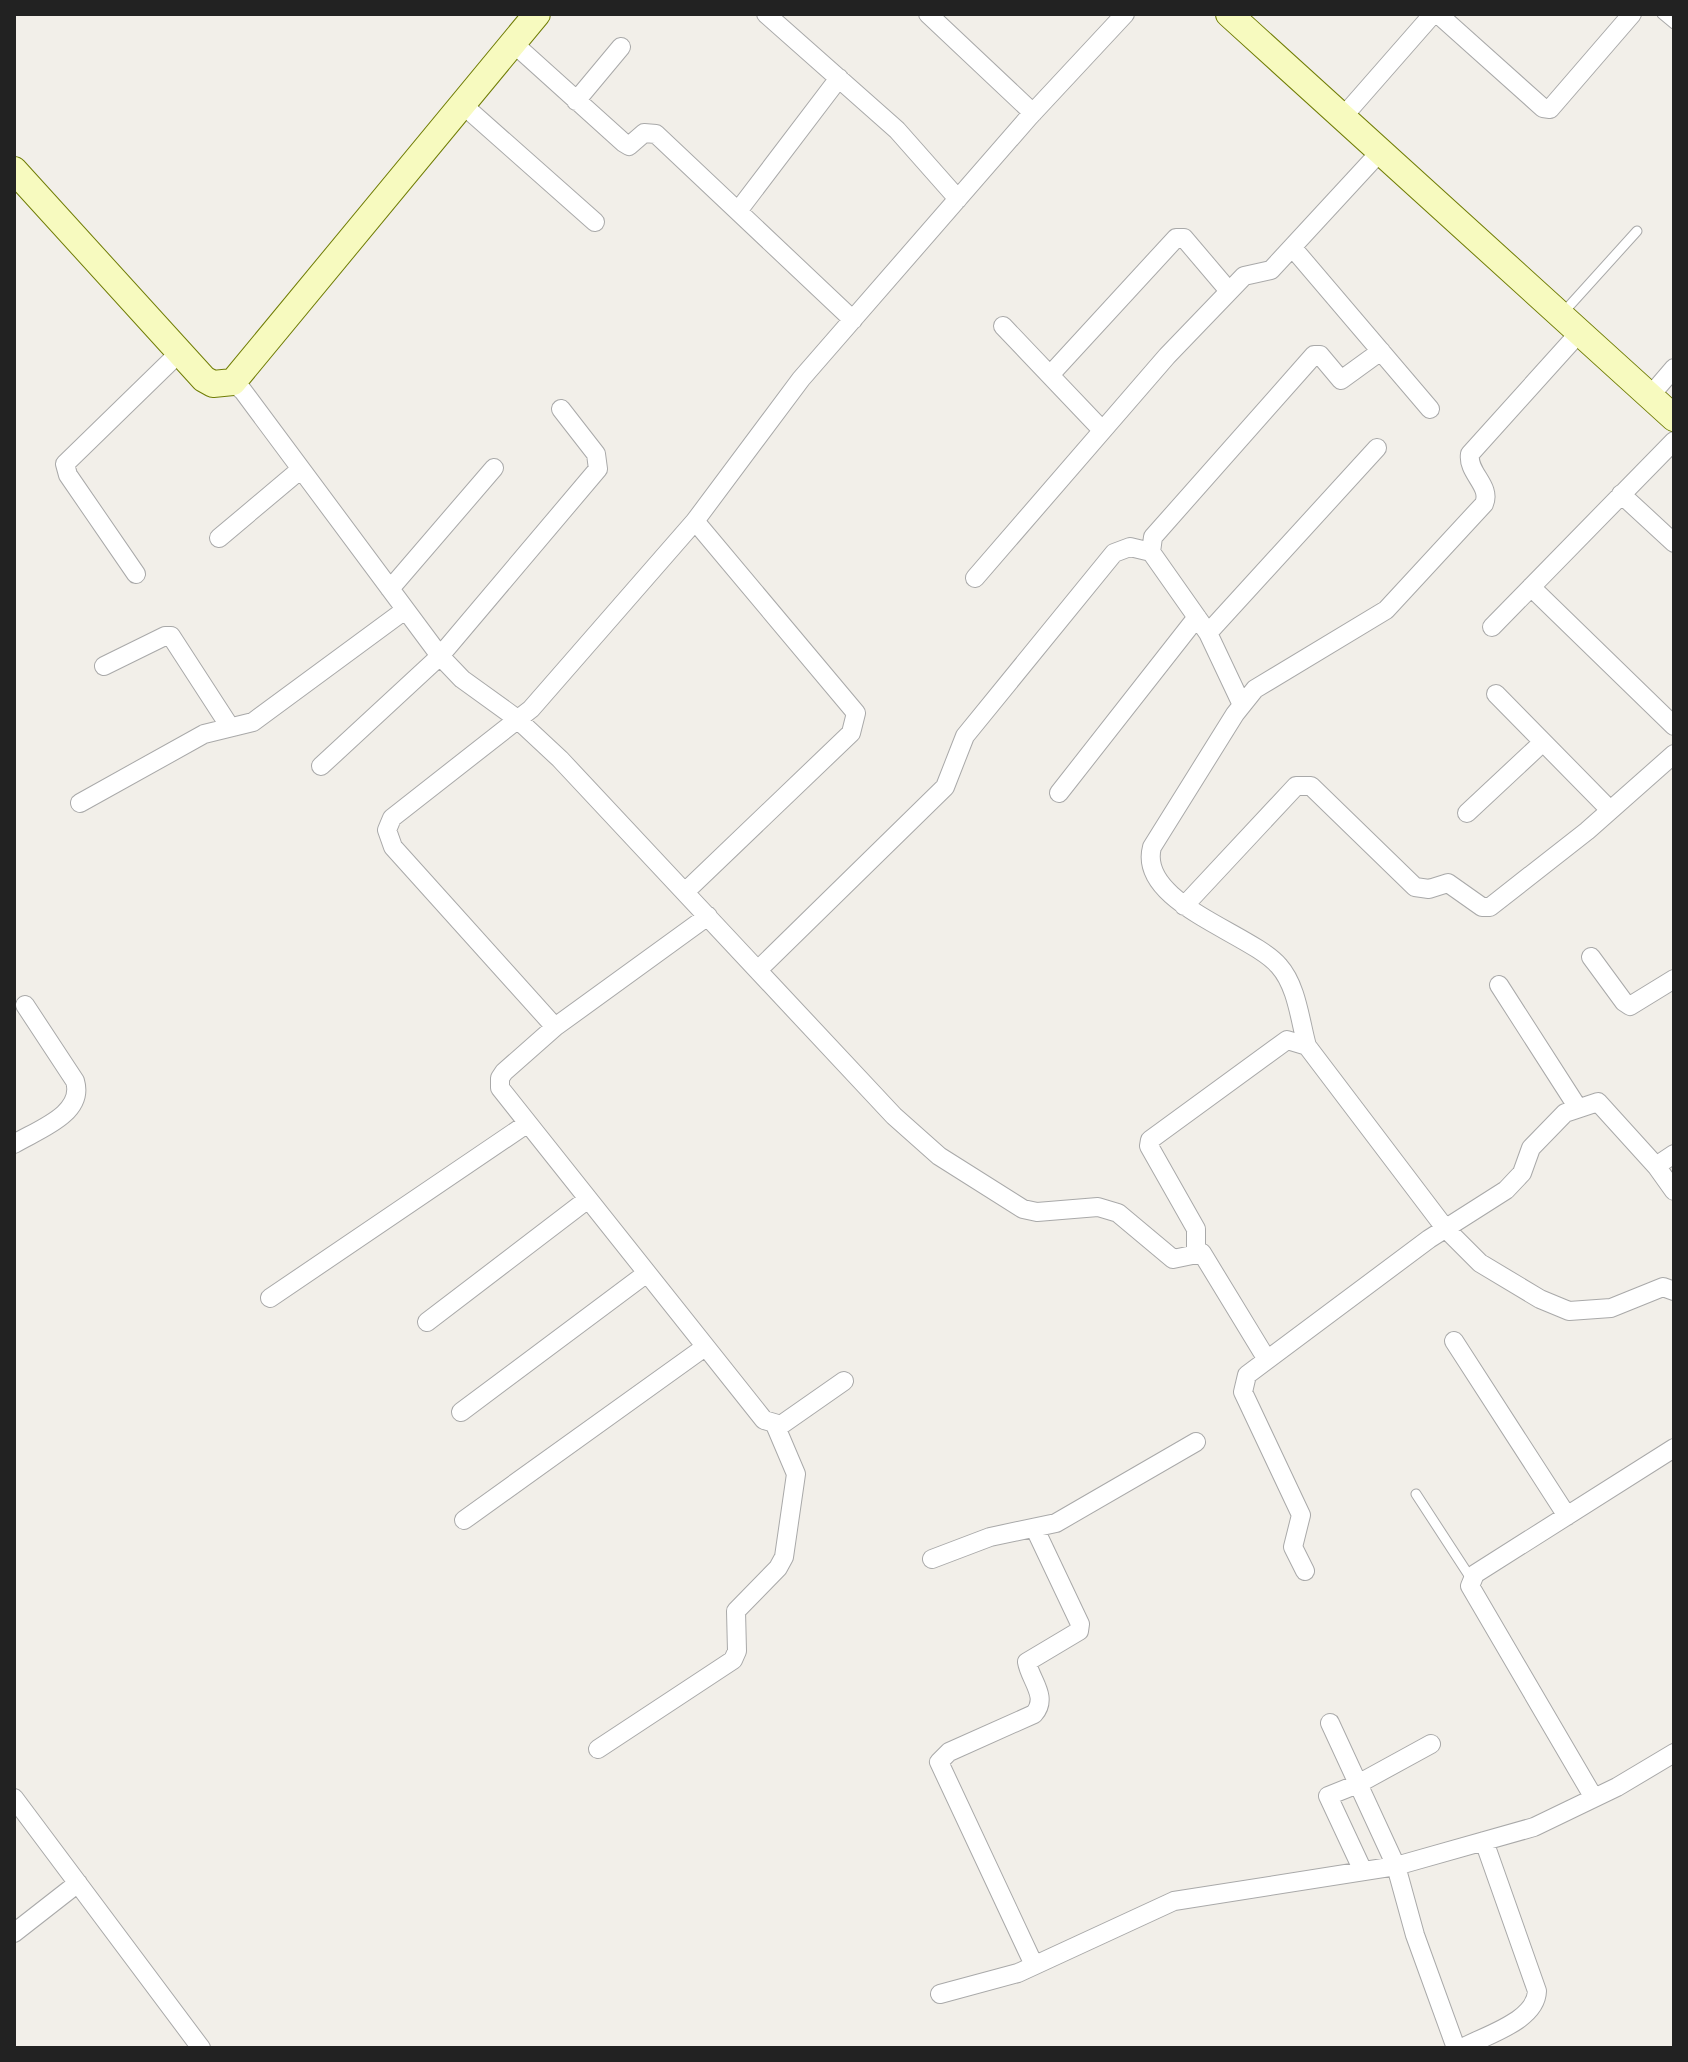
<svg xmlns="http://www.w3.org/2000/svg" width="1688" height="2062" font-family="Jost,sans-serif">
  <style>
    .lines { fill: none; stroke-linecap: round; stroke-linejoin: round }
    .lane-casing { stroke: #a9a9a9; stroke-width: 11 }
    .street-casing { stroke: #a9a9a9; stroke-width: 20 }
    .secondary-casing { stroke: #707d05; stroke-width: 28 }
    .lane { stroke: #fff; stroke-width: 9 }
    .street { stroke: #fff; stroke-width: 18 }
    .secondary { stroke: #f7fabf; stroke-width: 26 }
  </style>
  <rect width="100%" height="100%" fill="#f2efe9"/>
  <g class="lines">
    <defs>
      <path id="lane" d="M1662 14 1674 24
        M1562 314 1637 231
        M1416 1494 1472 1580"/>
      <path id="street" d="M766 14 897 130 958 199
        M928 14 1033 113
        M1438 14 1543 108 1550 109 1632 14
        M513 43 624 143 629 146 644 133 656 134 853 320
        M576 101 621 47
        M463 105 595 222
        M1341 119 1433 14
        M738 211 839 78
        M1292 247 1430 409
        M1003 326 1102 430
        M1050 375 1176 238H1184L1229 291
        M233 382 243 391 440 656 462 679 516 718 560 759 894 1116 939 1156 1023 1209 1037 1212 1098 1207 1118 1213 1173 1259 1202 1253 1266 1358
        M1650 396 1674 368
        M1621 494 1674 543
        M219 538 301 469
        M136 574 68 475 65 464 179 353
        M975 578 1167 356 1244 276 1271 270 1379 153
        M1531 587 1674 726
        M390 589 494 468
        M1492 627 1674 441
        M1208 633 1377 448
        M104 666 165 636H171L230 727
        M1496 694 1610 810
        M1242 705 1208 633 1151 552 1153 537 1314 355H1320L1341 380 1381 351
        M321 766 440 656 598 469 596 454 561 409
        M1059 793 1197 617
        M80 803 204 734 253 722 405 610
        M1467 813 1543 742
        M685 892 851 733 856 713 695 521
        M1184 906 1296 786H1311L1415 887 1429 889 1448 883 1482 907H1490L1587 831 1674 754
        M708 916 555 1027 504 1072 500 1078V1088L764 1420 781 1425 844 1381
        M1591 957 1624 1002 1630 1006 1674 979
        M758 970 945 787 965 736 1114 553 1130 547 1151 552
        M1499 985 1578 1108
        M555 1027 393 847 387 830 392 818 531 709 695 521 801 379 1029 117 1125 14
        M1307 1046C1300 1021 1297 986 1279 966 1251 933 1137 903 1152 847L1235 714 1255 689 1386 610 1484 504C1492 486 1467 473 1470 454L1579 333
        M14 1144C37 1130 85 1114 75 1081L25 1005
        M1654 1163 1674 1191
        M1196 1252V1229L1149 1146 1150 1140 1287 1040 1307 1046 1445 1228 1480 1263 1540 1299 1569 1311 1611 1308 1663 1287 1674 1291
        M270 1298 528 1123
        M427 1322 588 1199
        M1454 1341 1567 1516
        M461 1412 647 1273
        M464 1520 705 1347
        M932 1559 990 1537 1056 1523 1196 1442
        M1305 1571 1293 1547 1301 1515 1243 1392 1247 1375 1429 1239 1506 1190 1522 1173 1531 1148 1565 1113 1598 1102 1656 1166 1674 1154
        M1330 1723 1396 1866 1415 1935 1456 2048
        M598 1749 733 1660 737 1651 736 1611 778 1568 784 1557 796 1474 776 1427
        M14 1798 201 2048
        M1594 1798 1470 1586 1475 1574 1674 1448
        M1363 1871 1328 1796 1358 1784 1431 1744
        M14 1933 78 1883
        M1034 1965 939 1762 949 1752 1034 1714C1049 1697 1030 1680 1027 1662L1079 1631 1080 1624 1035 1529
        M940 1994 1018 1973 1174 1901 1396 1866 1534 1827 1617 1787 1674 1753
        M1462 2048C1486 2035 1536 2021 1537 1991L1484 1841"/>
      <path id="secondary" d="M1229 14 1674 418
        M14 170 204 379 213 384 233 382 537 14"/>
    </defs>
    <use href="#lane" class="lane-casing"/>
    <use href="#street" class="street-casing"/>
    <use href="#secondary" class="secondary-casing"/>
    <use href="#lane" class="lane"/>
    <use href="#street" class="street"/>
    <use href="#secondary" class="secondary"/>
  </g>
  <rect width="1688" height="2062" fill="none" stroke="#222222" stroke-width="32"/>
</svg>
